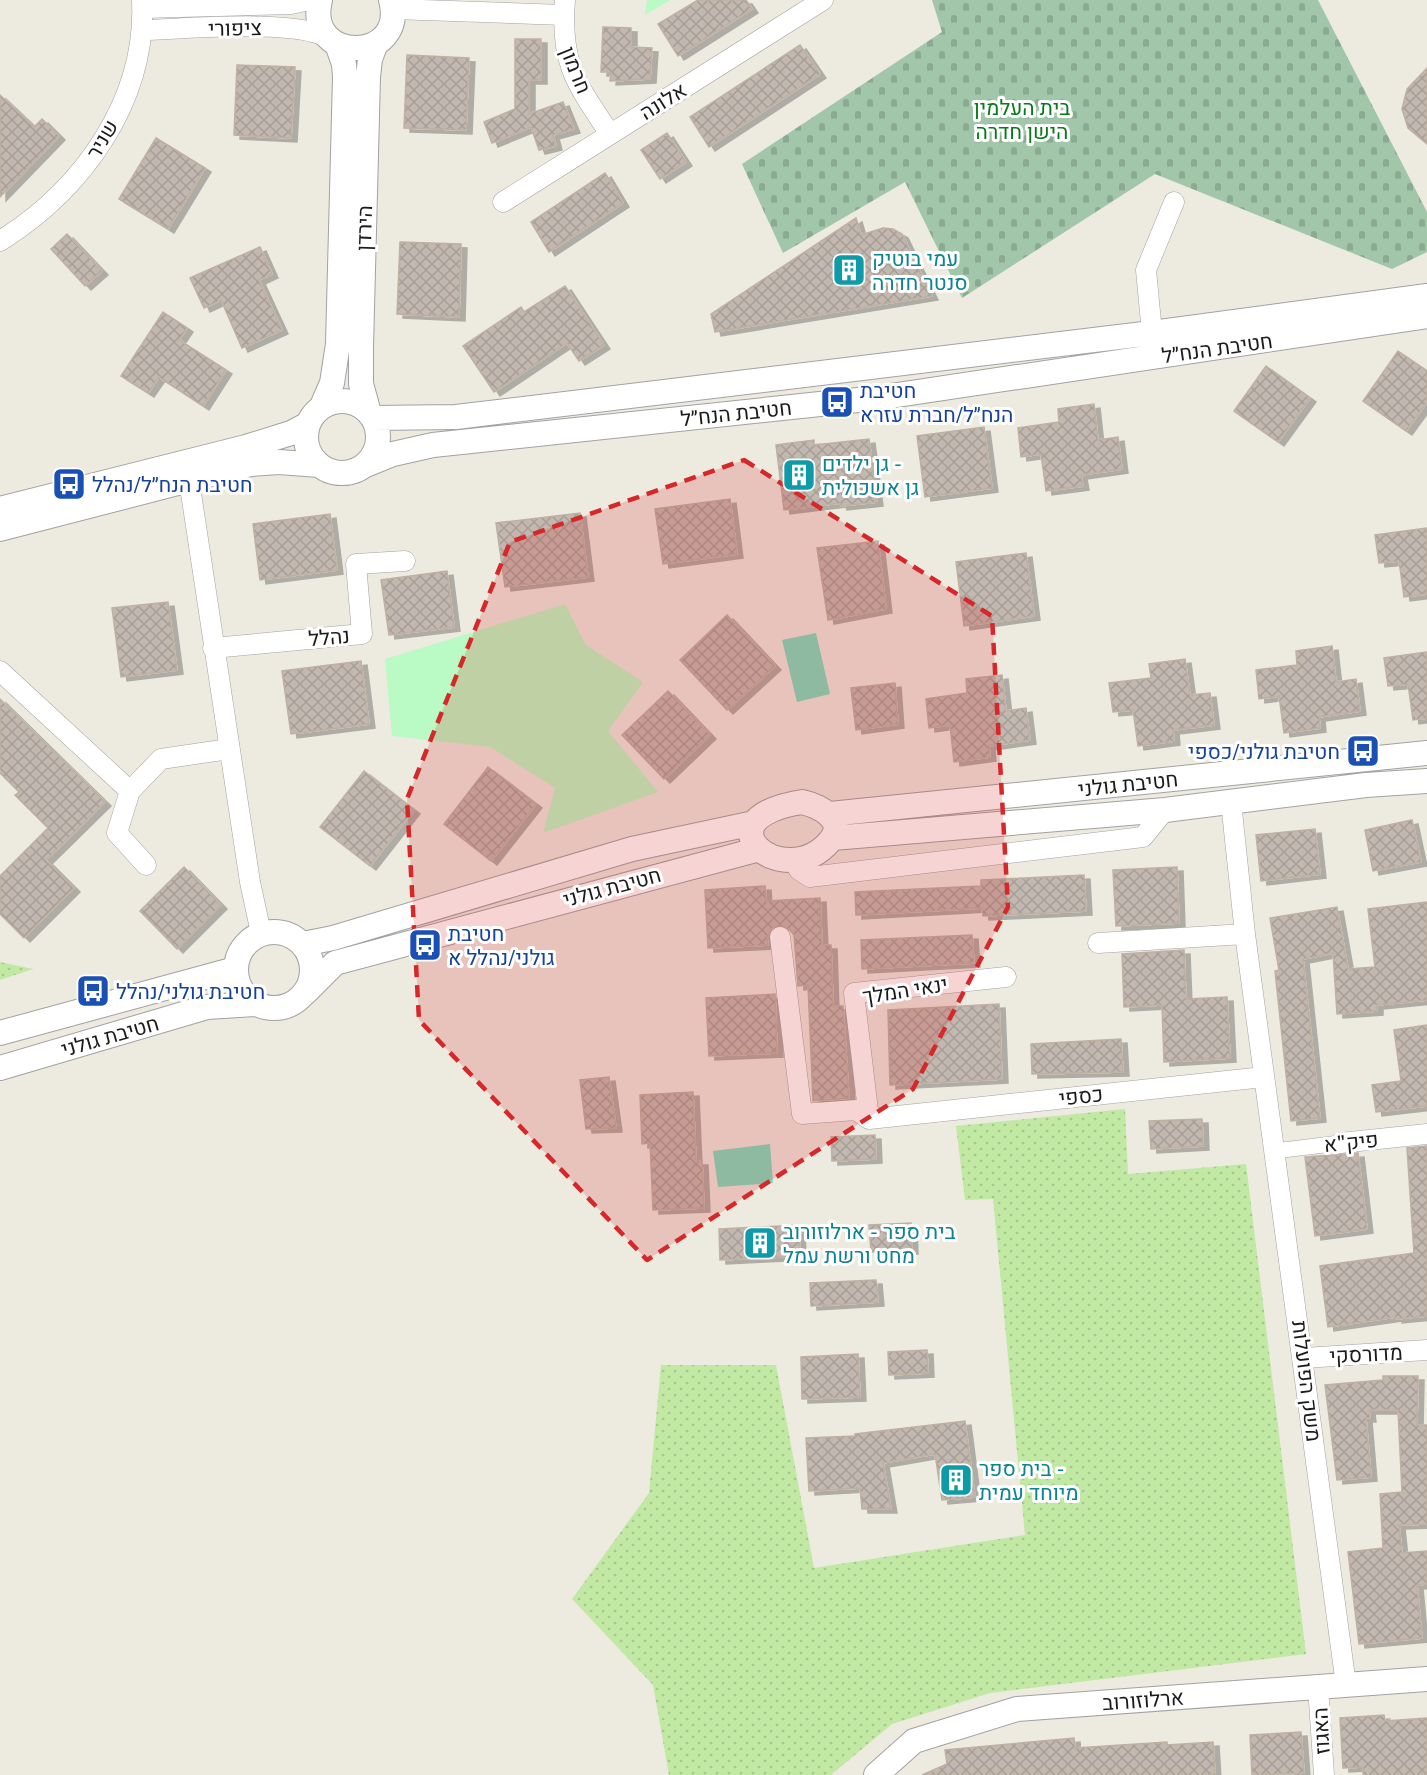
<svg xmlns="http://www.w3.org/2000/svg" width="1427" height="1775" font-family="'Public Sans',Heebo,sans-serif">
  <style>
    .grass { fill: url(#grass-dots) }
    .cemetery { fill: url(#cemetery-stones) }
    .park { fill: #bafac4 }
    .pitch { fill: #7bdfbf }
    .building { fill: url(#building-cross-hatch); stroke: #bfb1a2; stroke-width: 1.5; filter: url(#shadow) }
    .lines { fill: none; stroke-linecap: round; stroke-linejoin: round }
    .pedestrian-casing { stroke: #a2a2a2; stroke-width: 16 }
    .minor-casing { stroke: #a2a2a2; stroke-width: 21 }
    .tertiary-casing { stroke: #a2a2a2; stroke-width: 26 }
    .pedestrian { stroke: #fff; stroke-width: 15 }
    .minor { stroke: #fff; stroke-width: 20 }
    .tertiary { stroke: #fff; stroke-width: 24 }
    .marked { fill: #d62828; fill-opacity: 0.2; stroke: #d62828; stroke-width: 4.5; stroke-dasharray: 12 8; stroke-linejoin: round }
    .labels { text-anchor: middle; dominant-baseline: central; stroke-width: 6; stroke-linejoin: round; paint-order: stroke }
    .street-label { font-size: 21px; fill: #1b1b1b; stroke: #fff }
    .park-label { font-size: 21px; fill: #09791a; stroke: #fff }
    .culture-label { font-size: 21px; fill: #0d838f; stroke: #fff; text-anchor: start }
    .transit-label { font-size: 21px; fill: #164399; stroke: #fff; text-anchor: start }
  </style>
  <defs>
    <pattern id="grass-dots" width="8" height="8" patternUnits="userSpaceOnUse" patternTransform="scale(1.5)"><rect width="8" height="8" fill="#c1e9a4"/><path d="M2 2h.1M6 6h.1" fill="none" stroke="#a5c78d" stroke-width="1.8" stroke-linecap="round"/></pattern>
    <pattern id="cemetery-stones" width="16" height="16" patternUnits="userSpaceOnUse" patternTransform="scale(1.5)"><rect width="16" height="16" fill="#a1c6a9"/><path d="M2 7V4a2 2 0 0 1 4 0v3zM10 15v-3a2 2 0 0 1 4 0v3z" fill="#8aaa91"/></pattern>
    <pattern id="building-cross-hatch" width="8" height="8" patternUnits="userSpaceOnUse" patternTransform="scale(1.5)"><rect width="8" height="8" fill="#c2b8b0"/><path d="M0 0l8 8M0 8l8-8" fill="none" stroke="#a69e97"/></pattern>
    <filter id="shadow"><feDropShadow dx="6" dy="4" stdDeviation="0" flood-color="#0004"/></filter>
  </defs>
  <rect width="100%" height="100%" fill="#edeae0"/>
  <path class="grass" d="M0 962 33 969 0 980Z
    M1125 1109 1128 1174 1246 1164 1306 1654 990 1693 892 1724 831 1775H669L653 1685 572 1599 649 1493 661 1365H776L814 1568 1025 1535 993 1199 965 1200 956 1126Z"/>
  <path class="cemetery" d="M932 0H1318L1427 212V252L1392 269 1155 174 962 298 905 182 783 253 742 164 942 32Z"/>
  <path class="park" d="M647 0H670L645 15Z
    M565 604 586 645 643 682 608 731 658 792 543 833 555 788 490 747 392 736 385 659Z"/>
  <path class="pitch" d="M816 633 830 694 797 702 782 640Z
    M770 1144 773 1183 718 1187 713 1151Z"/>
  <path class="building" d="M698 0H746L752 9 678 56 658 24Z
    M603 27 631 28V47L652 48 650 79 610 81 611 72H601Z
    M515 39H541V80H529V114L563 102 574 129 553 135 556 146 539 150 531 127 492 143 484 122 515 109Z
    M800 45 820 74 709 147 690 117Z
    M407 55 469 58 466 130 404 128Z
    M237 65 295 67 291 138 234 135Z
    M1427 68V144L1408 128 1402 109 1407 89Z
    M0 95 34 127 42 119 59 136 0 197Z
    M667 133 686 162 660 179 641 150Z
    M156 138 205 168 168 229 119 199Z
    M605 173 623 203 549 252 531 222Z
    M856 218 861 235 883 228 893 229 902 234 932 296 715 332 711 314Z
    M67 234 102 271 85 286 51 249Z
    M400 242 461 244 459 317 397 314Z
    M260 247 272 274 259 280 282 330 242 348 221 300 204 308 190 278Z
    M565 286 604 345 579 361 567 343 494 392 463 346 521 307 524 312Z
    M163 312 187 328 179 340 226 370 203 406 159 377 148 393 121 376Z
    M1398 351 1427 371V402L1406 431 1363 401Z
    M1266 366 1310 398 1278 442 1234 411Z
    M1094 404 1098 440 1118 437 1122 469 1081 475 1083 486 1046 491 1041 454 1021 457 1018 428 1059 422 1058 409Z
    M984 427 992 488 925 497 917 436Z
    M869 439 877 502 841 506 840 503 784 510 776 445 814 440V445Z
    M730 499 737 554 663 564 655 509Z
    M580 513 588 577 505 587 496 523Z
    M330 514 337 570 260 580 253 524Z
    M1427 528V594L1404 597 1399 561 1379 563 1375 535Z
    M878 541 886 609 828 620 817 548Z
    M1026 553 1034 616 964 626 956 562Z
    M447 571 454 627 389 635 381 580Z
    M168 602 177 670 121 677 112 608Z
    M727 615 775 666 727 710 680 660Z
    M1332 646 1336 682 1356 679 1360 711 1319 717 1320 728 1284 733 1279 696 1259 699 1256 670 1297 665 1296 651Z
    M1427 652V718L1413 720 1408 684 1388 686 1384 658Z
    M1185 659 1190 695 1210 693 1214 725 1173 730 1174 741 1138 746 1133 710 1113 712 1109 683 1151 678 1149 664Z
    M361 661 369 724 291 734 282 671Z
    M1002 675 1006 711 1026 708 1030 740 989 746 990 757 954 762 950 725 929 728 926 699 967 693 966 679Z
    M895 683 898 724 856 730 851 688Z
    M668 691 710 735 664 779 622 735Z
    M0 699 105 802 46 860 74 888 24 938 0 914V876L48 828 15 795 19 792 0 773Z
    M488 767 536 804 491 861 444 824Z
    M364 771 414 810 370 866 320 827Z
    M1412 820 1421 862 1373 871 1365 830Z
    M1315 829 1320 874 1261 881 1256 835Z
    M184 867 221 905 177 949 140 911Z
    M1177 867 1179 923 1116 926 1113 870Z
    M1084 875 1086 911 983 916 982 908 856 915 855 892 981 886V880Z
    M765 886 766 901 820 898 822 945H831L833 1006H843L849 1098 813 1101 808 985 798 986 794 935 789 929 784 926 773 927 767 937 768 945 708 948 705 890Z
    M1427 902V1000L1377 1005V1011L1337 1014 1333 953 1303 959 1320 1118 1291 1121 1275 971 1279 970 1270 918 1337 907 1348 969 1375 967 1368 909Z
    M972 935 974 963 862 969 861 940Z
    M1184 950 1186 999 1227 997 1230 1058 1164 1062 1162 1005 1124 1007 1122 954Z
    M775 994 777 1053 709 1056 706 998Z
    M999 1004 1002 1079 890 1085 888 1010Z
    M1427 1025V1106L1376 1112 1372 1085 1401 1081 1394 1030Z
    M1121 1039 1123 1072 1032 1074 1031 1044Z
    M609 1077 616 1128 586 1129 580 1080Z
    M693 1092 696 1161H702L704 1208 653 1210 650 1143 642 1144 640 1095Z
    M1202 1119 1203 1146 1151 1149 1149 1121Z
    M875 1135 876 1159 832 1161 831 1137Z
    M1427 1146V1316L1396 1319V1317L1328 1327 1320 1266 1414 1253 1407 1148Z
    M1358 1153 1367 1229 1315 1236 1305 1157Z
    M911 1223 912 1250 871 1252 869 1225Z
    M799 1225 800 1256 720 1260 719 1229Z
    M876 1280 878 1302 811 1306 810 1283Z
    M927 1350 928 1373 889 1375 888 1352Z
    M858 1354 860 1397 802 1399 801 1357Z
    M1383 1376H1418L1417 1425H1427V1524L1399 1525 1402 1553 1427 1551V1584L1417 1585 1422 1638 1359 1644 1348 1552 1383 1548 1380 1494 1402 1492 1398 1410H1369L1370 1418H1366L1371 1477 1337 1480 1325 1385 1383 1380Z
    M965 1421 975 1497 942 1500 935 1454 883 1463 891 1509H862L860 1488 809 1491 806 1438 855 1436V1434Z
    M1384 1715 1385 1721 1427 1718V1775H1363V1767L1343 1768 1340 1718Z
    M1301 1732 1304 1773 1252 1775 1250 1735Z
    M1074 1738 1075 1748 1167 1742V1745L1213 1742 1215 1775H922L947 1764 945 1750Z"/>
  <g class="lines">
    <defs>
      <path id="pedestrian" d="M1275 1151 1340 1143"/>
      <path id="minor" d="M565 0C560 64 576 83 610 134
        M142 8 291 4 309 0
        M393 9 564 15
        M142 30C186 29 292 19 327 37
        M503 202 823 0
        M0 241C82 190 147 101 142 0
        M1152 333 1146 270 1174 202
        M189 480 250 882 261 933
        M213 648 362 634 356 564 405 561
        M0 671 130 791
        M1231 802 1245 934 1346 1685
        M793 859 799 870 810 877 1143 837 1165 810
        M146 865 117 833 130 791 161 759 229 749
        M780 937 802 1114 856 1110 869 1119 1264 1077
        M1098 943 1245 934
        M869 1119 854 993 1006 977
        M1340 1143 1427 1134
        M1304 1358 1427 1350
        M1318 1687 1324 1775"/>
      <path id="tertiary" d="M320 0C304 64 408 64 391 0
        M306 437a36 36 0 1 1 72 0a36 36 0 1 1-72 0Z
        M322 406 332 383 338 344 345 77 344 64 337 44
        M369 413 361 384V347L368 77 370 59 376 43
        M373 418 456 417 1152 333 1427 296
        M366 465 393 454 433 445 877 398 1427 316
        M0 509 246 447 291 433 308 424
        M0 529 251 464 279 462 319 465
        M802 802C819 806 848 820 830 841 784 895 694 819 802 802Z
        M830 814 1427 753
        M833 838 1165 810 1366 785 1427 781
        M236 970a38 38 0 1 1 76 0a38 38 0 1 1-76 0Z
        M303 944 333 938 632 849 754 823
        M305 993 335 963 756 850
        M0 1033 235 969
        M0 1068 207 1007 256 1004
        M876 1775 914 1741 1017 1709 1427 1679"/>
    </defs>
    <use href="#pedestrian" class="pedestrian-casing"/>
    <use href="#minor" class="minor-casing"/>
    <use href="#tertiary" class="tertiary-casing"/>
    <use href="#pedestrian" class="pedestrian"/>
    <use href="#minor" class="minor"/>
    <use href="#tertiary" class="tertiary"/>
  </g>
  <path class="marked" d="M744 460 992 616 1008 907 913 1089 647 1260 419 1020 407 799 510 542Z"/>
  <defs>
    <symbol id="building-square" viewBox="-11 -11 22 22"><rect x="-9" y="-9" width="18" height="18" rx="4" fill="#0f9aa8" stroke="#fff"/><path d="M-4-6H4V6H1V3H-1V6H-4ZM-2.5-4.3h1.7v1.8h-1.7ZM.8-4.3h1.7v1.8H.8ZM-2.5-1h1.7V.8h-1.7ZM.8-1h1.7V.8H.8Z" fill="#fff"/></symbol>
    <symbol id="bus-square" viewBox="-11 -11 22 22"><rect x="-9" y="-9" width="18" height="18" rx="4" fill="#1a4fb4" stroke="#fff"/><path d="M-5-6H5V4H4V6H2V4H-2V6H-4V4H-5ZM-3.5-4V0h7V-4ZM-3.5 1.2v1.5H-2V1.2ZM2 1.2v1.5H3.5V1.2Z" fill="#fff"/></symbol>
  </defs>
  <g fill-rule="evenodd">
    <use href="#building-square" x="830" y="251" width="38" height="38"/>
    <use href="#bus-square" x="818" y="383" width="38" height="38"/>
    <use href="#building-square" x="780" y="456" width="38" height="38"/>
    <use href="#bus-square" x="50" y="465" width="38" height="38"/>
    <use href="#bus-square" x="1344" y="732" width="38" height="38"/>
    <use href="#bus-square" x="406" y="926" width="38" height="38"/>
    <use href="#bus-square" x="74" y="972" width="38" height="38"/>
    <use href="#building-square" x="741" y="1224" width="38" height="38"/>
    <use href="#building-square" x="937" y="1461" width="38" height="38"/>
  </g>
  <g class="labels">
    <g class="street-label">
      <text transform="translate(235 28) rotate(-1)">ציפורי</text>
      <text transform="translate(576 70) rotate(68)">חרמון</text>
      <text transform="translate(663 101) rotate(-32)">אלונה</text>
      <text transform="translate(102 139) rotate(-60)">שניר</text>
      <text transform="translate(364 228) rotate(-88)">הירדן</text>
      <text transform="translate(1217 348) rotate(-8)">חטיבת הנח״ל</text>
      <text transform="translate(736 413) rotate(-6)">חטיבת הנח״ל</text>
      <text transform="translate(329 637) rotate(-5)">נהלל</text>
      <text transform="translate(1128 784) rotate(-6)">חטיבת גולני</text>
      <text transform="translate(612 887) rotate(-15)">חטיבת גולני</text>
      <text transform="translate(905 990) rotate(-9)">ינאי המלך</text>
      <text transform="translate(110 1036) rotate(-16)">חטיבת גולני</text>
      <text transform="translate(1081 1096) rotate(-6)">כספי</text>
      <text transform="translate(1351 1142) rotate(-6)">פיק"א</text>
      <text transform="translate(1366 1354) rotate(-3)">מדורסקי</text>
      <text transform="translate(1307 1381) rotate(83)">משק הפועלות</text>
      <text transform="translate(1143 1700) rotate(-4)">ארלוזורוב</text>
      <text transform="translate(1321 1731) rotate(-93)">האגוז</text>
    </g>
    <g class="park-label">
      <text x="1022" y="107">בית העלמין<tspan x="1022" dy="24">הישן חדרה</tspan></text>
    </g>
    <g class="culture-label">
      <text x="872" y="258">עמי בוטיק<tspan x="872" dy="24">סנטר חדרה</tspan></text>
      <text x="822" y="463">גן ילדים -<tspan x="822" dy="24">גן אשכולית</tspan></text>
      <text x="783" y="1231">בית ספר - ארלוזורוב<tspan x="783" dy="24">מחט ורשת עמל</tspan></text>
      <text x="979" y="1468">בית ספר -<tspan x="979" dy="24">מיוחד עמית</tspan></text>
    </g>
    <g class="transit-label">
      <text x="860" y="390">חטיבת<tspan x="860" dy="24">הנח״ל/חברת עזרא</tspan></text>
      <text x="92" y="484">חטיבת הנח״ל/נהלל</text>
      <text x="1340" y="751" text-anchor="end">חטיבת גולני/כספי</text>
      <text x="448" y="933">חטיבת<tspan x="448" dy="24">גולני/נהלל א</tspan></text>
      <text x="116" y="991">חטיבת גולני/נהלל</text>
    </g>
  </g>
</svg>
